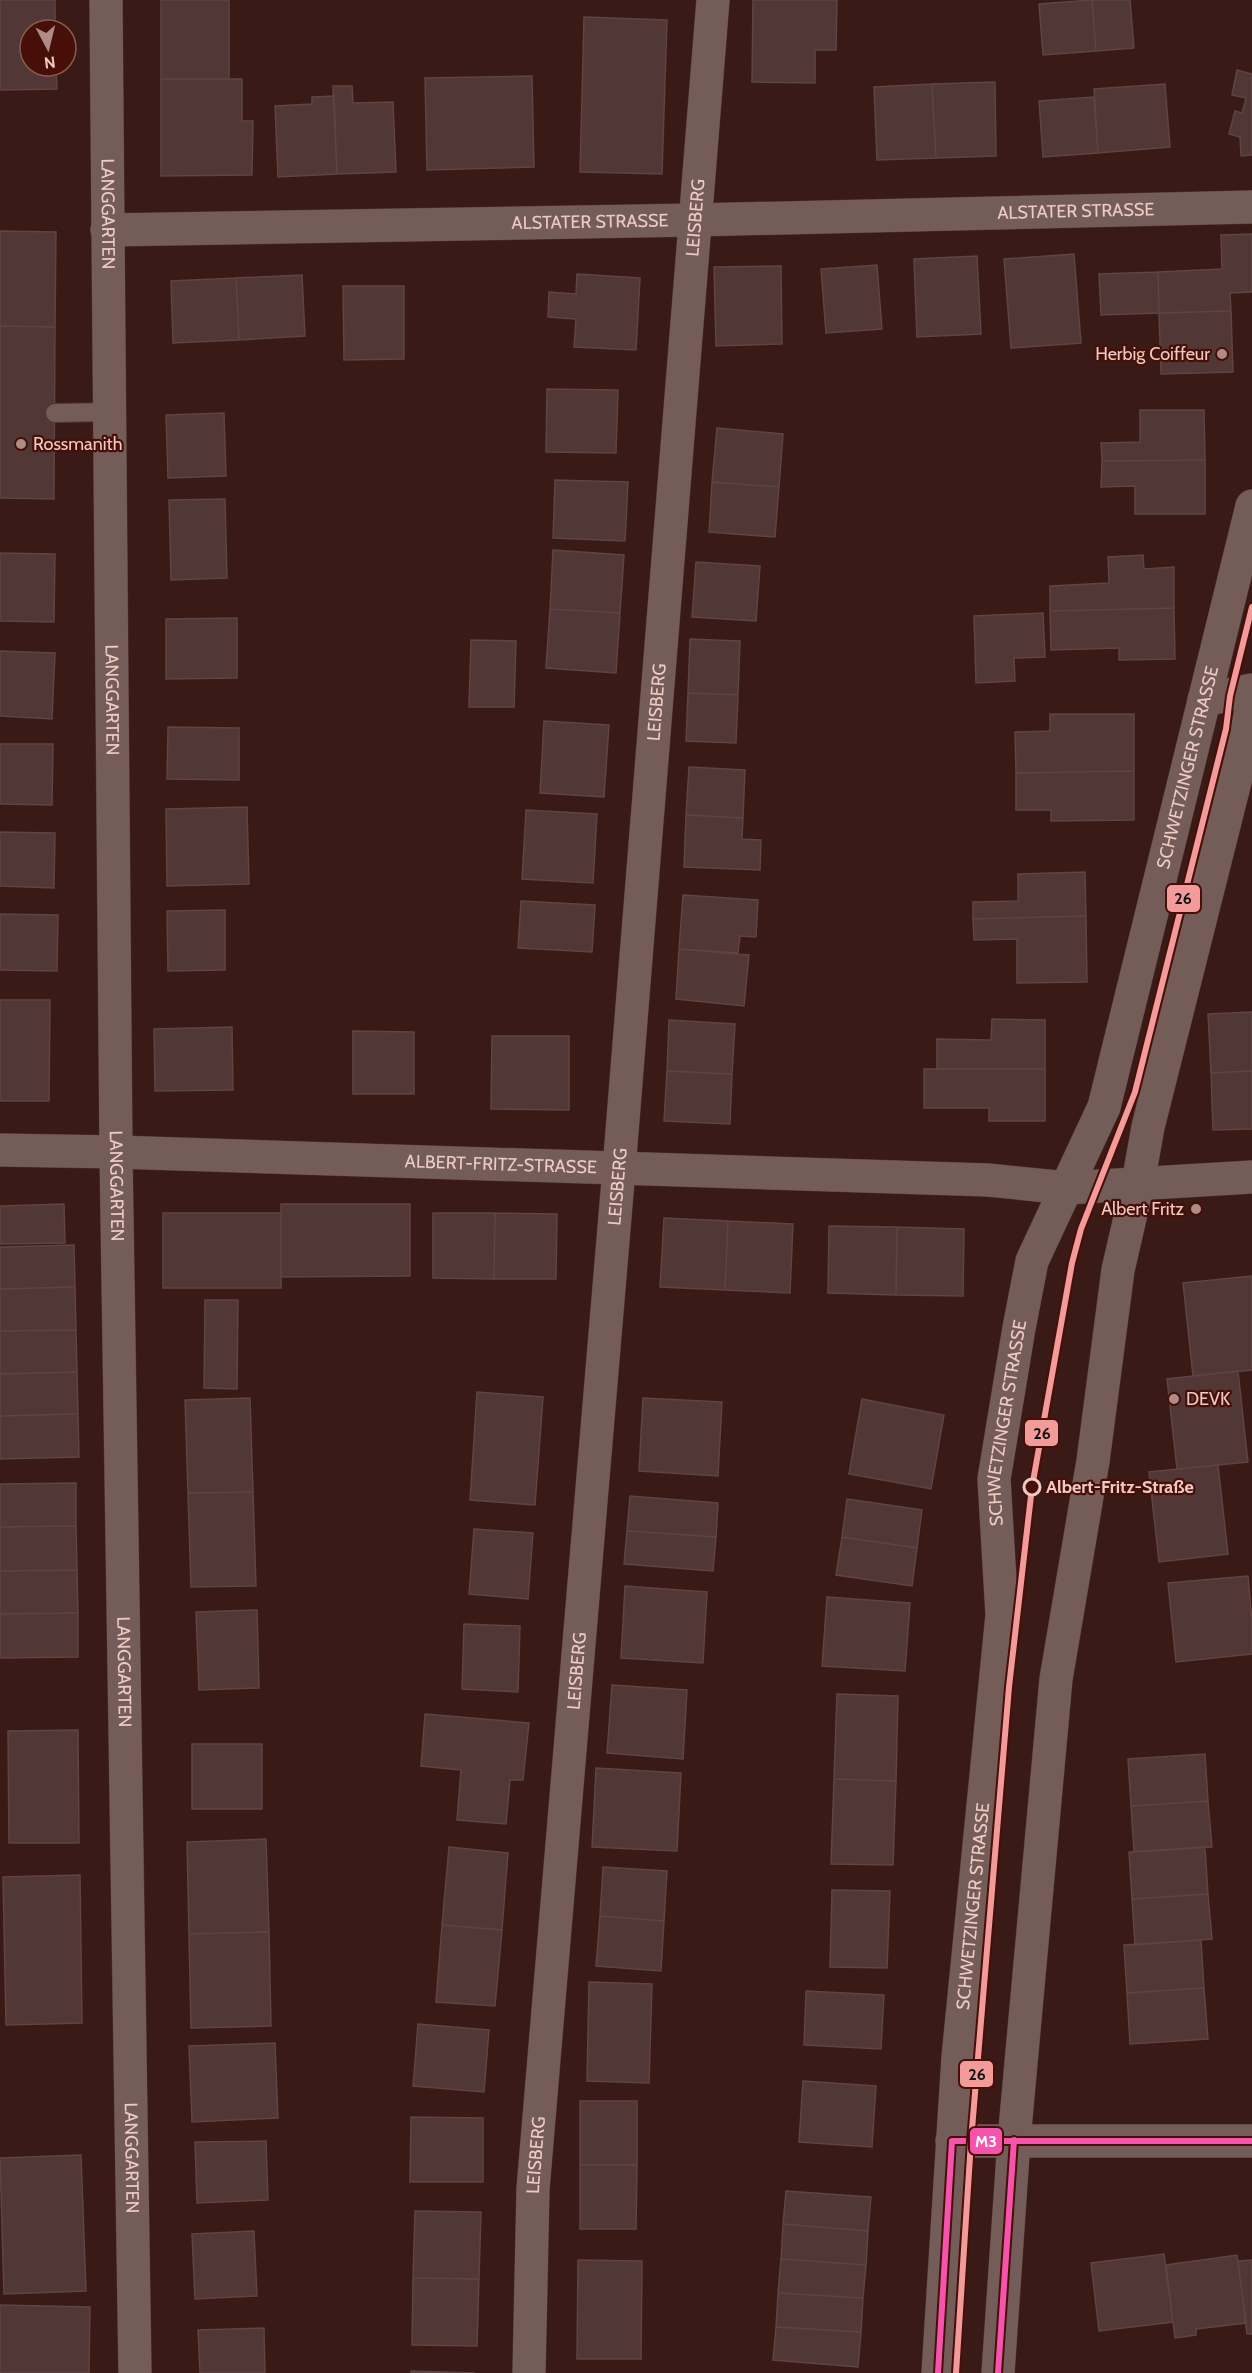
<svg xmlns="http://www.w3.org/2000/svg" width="1252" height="2373" font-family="Cabin,sans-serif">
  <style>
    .building { fill: #523737; stroke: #5e4443; stroke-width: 1.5 }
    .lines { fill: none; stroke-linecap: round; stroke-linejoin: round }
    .service-casing { stroke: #4f3734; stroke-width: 20 }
    .minor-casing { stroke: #4f3734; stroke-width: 34 }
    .tertiary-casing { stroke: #4f3734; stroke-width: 34 }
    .service { stroke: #745d59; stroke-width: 18 }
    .minor { stroke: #745d59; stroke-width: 33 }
    .tertiary { stroke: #745d59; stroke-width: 33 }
    .bus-1-casing { stroke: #470f08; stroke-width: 10 }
    .bus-1 { stroke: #f653ac; stroke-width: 6 }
    .tram-1-casing { stroke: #470f08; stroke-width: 10 }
    .tram-1 { stroke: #f39a9a; stroke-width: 6 }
    .poi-dot { fill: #af8c86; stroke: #470f08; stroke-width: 2 }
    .stop-dot { fill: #470f08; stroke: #eecac2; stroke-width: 3 }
    .labels { text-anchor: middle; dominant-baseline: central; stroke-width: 4.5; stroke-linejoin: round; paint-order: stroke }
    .street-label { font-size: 18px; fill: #eecac2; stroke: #470f08 }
    .poi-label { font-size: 18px; fill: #eecac2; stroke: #470f08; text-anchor: end }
    .stop-label { font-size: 18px; font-weight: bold; fill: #eecac2; stroke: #470f08; text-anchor: start }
    .line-badge { stroke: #470f08; stroke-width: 2 }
    .badge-label { font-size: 16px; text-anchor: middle; font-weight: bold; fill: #fff }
    .pale-badge-label { font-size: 16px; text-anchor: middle; font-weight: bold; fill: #111 }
  </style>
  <rect width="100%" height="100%" fill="#391a16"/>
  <path class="building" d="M0 0H55V30H30V66H56L57 89 0 90Z
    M161 0H229V79H161Z
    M753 0H837L836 50H815V83L752 82Z
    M1092 0 1096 51 1043 55 1039 4Z
    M1092 0H1130L1134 48 1096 51Z
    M584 17 667 20 662 174 580 172Z
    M1237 70 1252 74V155L1241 156 1240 137 1229 134 1235 111 1242 113 1246 98 1232 95Z
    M532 76 534 167 427 170 425 78Z
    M161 79H242V121H253L252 175 161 176Z
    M995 82 996 156 936 158 932 84Z
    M932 84 936 158 877 160 874 87Z
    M1165 84 1170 147 1098 153 1094 89Z
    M333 86H352L353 103 393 102 396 172 337 174Z
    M334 96 337 174 278 177 275 106 312 104V97Z
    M1094 97 1098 153 1043 157 1039 101Z
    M0 231 56 232 55 327 0 326Z
    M1252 234V292L1230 293 1231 311 1159 313 1158 272 1222 269 1221 235Z
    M1074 254 1081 343 1011 348 1004 259Z
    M977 256 981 334 917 337 914 259Z
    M877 265 882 329 826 333 821 269Z
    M781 266 782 344 716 346 714 267Z
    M1158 272 1159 313 1101 315 1099 274Z
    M577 274 640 278 636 350 574 347 576 319 548 317 549 292 576 294Z
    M302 275 305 336 239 340 236 278Z
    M236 278 239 340 173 343 171 281Z
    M343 286H404V359L344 360Z
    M1231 311 1233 372 1161 374 1159 313Z
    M0 326 55 327 54 499 0 498Z
    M547 389 618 390 616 453 546 452Z
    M1140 410H1204L1205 460 1102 461 1101 443 1140 442Z
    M224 413 226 476 168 478 166 415Z
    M717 428 783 434 779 487 712 482Z
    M1205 460V514H1135V486L1101 487 1102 461Z
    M555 480 628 482 625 541 553 538Z
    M712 482 779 487 775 537 709 532Z
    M225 499 227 578 171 580 169 500Z
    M553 550 624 555 620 613 550 609Z
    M0 553 55 554 54 622 0 621Z
    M1143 555 1144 569 1174 567V608L1050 611V586L1109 583 1108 557Z
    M696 562 760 566 756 621 692 617Z
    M1174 608 1175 659 1119 660V648L1051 650 1050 611Z
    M550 609 620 613 616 673 546 668Z
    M1043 613 1045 657 1014 658 1015 681 976 683 974 616Z
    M237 618V678L166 679V619Z
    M690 639 740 641 738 695 688 693Z
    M471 640 516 641 514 707H469Z
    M0 651 55 653 52 719 0 716Z
    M688 693 738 695 736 743 686 741Z
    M1050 714H1134V771L1016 773 1015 732 1050 731Z
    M544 721 609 725 604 797 540 793Z
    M168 727 239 728V780L167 779Z
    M0 744H53L52 805 0 804Z
    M689 767 745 770 743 818 686 815Z
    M1134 771V820L1051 821V810H1016V773Z
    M247 807 249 884 167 886 166 809Z
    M526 810 597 814 593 883 522 879Z
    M686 815 743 818 742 839 761 840 760 870 684 867Z
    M0 832 55 833 54 888 0 886Z
    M1085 872 1086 916 973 919V902L1018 901V874Z
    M683 895 758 900 756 937 740 936 738 953 679 949Z
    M521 901 595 905 592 952 518 948Z
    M225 910V970L168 971 167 911Z
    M0 914 58 915 57 971 0 970Z
    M1086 916 1087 982 1017 983V939L974 940 973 919Z
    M679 949 749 955 744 1006 676 999Z
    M0 1000H50L49 1101H0Z
    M1252 1012V1071L1211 1073 1208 1014Z
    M992 1019 1045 1020V1069H937V1039L991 1040Z
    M669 1020 735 1024 732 1074 667 1071Z
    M232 1027 233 1090 155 1091 154 1029Z
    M353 1031 414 1032V1094H353Z
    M492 1036H569V1110L491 1109Z
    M924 1069H1045V1121H989V1108H924Z
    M667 1071 732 1074 730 1124 664 1121Z
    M1252 1071V1129L1213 1130 1211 1073Z
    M64 1204 65 1243 0 1244V1206Z
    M281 1204H410V1276L281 1277Z
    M163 1213H281V1288H163Z
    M433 1213H495L494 1279 433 1278Z
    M495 1213 557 1214 556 1279H494Z
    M664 1218 728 1221 725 1290 660 1287Z
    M728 1221 793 1224 790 1293 725 1290Z
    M829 1226 897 1227 896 1295 828 1293Z
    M897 1227 964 1229 963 1296 896 1295Z
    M74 1245 75 1287 0 1289V1247Z
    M1252 1276V1370L1193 1376 1183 1283Z
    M75 1287 76 1330 0 1331V1289Z
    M205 1300H238L237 1389 204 1388Z
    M76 1330 77 1372 0 1374V1331Z
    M1238 1371 1248 1462 1177 1469 1167 1379Z
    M77 1372 78 1414 0 1416V1374Z
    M477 1392 543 1397 535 1505 470 1500Z
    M250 1398 253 1492 188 1493 185 1400Z
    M643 1398 722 1402 718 1476 639 1471Z
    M862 1399 944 1415 931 1489 849 1474Z
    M78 1414 79 1457 0 1459V1416Z
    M1218 1465 1228 1554 1159 1562 1149 1472Z
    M76 1483V1526L0 1527V1484Z
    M253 1492 256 1586 191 1587 188 1493Z
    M630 1496 718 1503 716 1537 627 1531Z
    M847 1499 922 1510 917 1548 842 1537Z
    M76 1526 77 1570 0 1571V1527Z
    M474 1529 533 1533 528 1599 469 1594Z
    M627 1531 716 1537 713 1571 624 1564Z
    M842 1537 917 1548 912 1586 836 1575Z
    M77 1570 78 1613 0 1614V1571Z
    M1248 1576 1252 1622V1654L1176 1662 1168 1583Z
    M625 1586 707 1592 703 1663 621 1658Z
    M827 1597 910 1603 905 1671 822 1666Z
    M257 1610 259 1688 199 1690 196 1612Z
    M78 1613V1657L0 1658V1614Z
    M464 1624 520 1626 518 1692 462 1689Z
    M612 1685 687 1690 683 1759 607 1753Z
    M837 1694 898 1696 896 1781 834 1779Z
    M425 1714 529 1723 523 1780H510L506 1824 457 1820 461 1770 421 1766Z
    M78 1730 79 1843H9L8 1731Z
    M192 1744H262V1809H192Z
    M1205 1754 1208 1801 1131 1806 1128 1759Z
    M596 1768 681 1773 677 1851 592 1847Z
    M834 1779 896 1781 893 1865 831 1864Z
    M1208 1801 1212 1847 1134 1852 1131 1806Z
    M266 1839 269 1932 189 1934 187 1842Z
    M449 1847 508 1853 502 1930 442 1925Z
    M1205 1847 1208 1894 1132 1899 1129 1852Z
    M603 1867 667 1871 664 1921 600 1916Z
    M80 1875 82 2023 6 2025 3 1877Z
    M832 1890 890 1891 887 1968 830 1967Z
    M1208 1894 1212 1939 1135 1945 1132 1899Z
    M600 1916 664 1921 661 1971 596 1966Z
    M442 1925 502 1930 495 2006 436 2002Z
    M269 1932 271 2026 191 2028 189 1934Z
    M1201 1940 1204 1988 1127 1993 1124 1945Z
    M589 1982 652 1984 649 2083 587 2081Z
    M1204 1988 1208 2039 1130 2044 1127 1993Z
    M806 1991 884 1995 881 2049 804 2045Z
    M418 2024 489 2030 484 2092 413 2086Z
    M275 2043 278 2118 192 2122 189 2046Z
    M803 2081 876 2086 872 2147 799 2142Z
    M580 2101H637V2165H580Z
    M411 2117 483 2118V2182H410Z
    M266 2141 268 2200 197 2203 195 2142Z
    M81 2155 86 2291 4 2294 0 2158Z
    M580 2165H637L636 2229H580Z
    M786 2191 871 2197 868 2231 783 2224Z
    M415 2211 481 2212 479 2279 413 2278Z
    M783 2224 868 2231 866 2265 781 2259Z
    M254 2231 257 2296 195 2299 192 2234Z
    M1164 2254 1173 2322 1099 2331 1091 2263Z
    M1237 2255 1246 2323 1196 2329V2335L1175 2338 1166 2265Z
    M781 2259 866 2265 863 2298 778 2293Z
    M578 2260 642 2261 641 2359H577Z
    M1252 2260V2334H1247L1238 2261Z
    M413 2278 479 2279 477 2346 412 2345Z
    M778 2293 863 2298 861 2332 776 2327Z
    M0 2305 90 2307 89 2373H0Z
    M776 2327 861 2332 858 2367 773 2360Z
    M264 2328 265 2373H200L198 2330Z
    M411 2371 475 2373H411Z"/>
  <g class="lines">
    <defs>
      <path id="service" d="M55 413 109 412"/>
      <g id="minor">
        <path id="s1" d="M106 0 116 1152 135 2373"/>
        <path id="s2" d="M107 230 694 220 1252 207"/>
        <path d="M1204 700 1252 690"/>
        <path id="s3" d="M0 1150 116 1152 988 1180 1067 1188 1252 1177"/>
        <path d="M952 2141H1252"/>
        <path id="s4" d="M529 2373 533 2189 619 1169 713 0"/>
      </g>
      <g id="tertiary">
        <path id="s5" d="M938 2373 958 2057 1002 1615 994 1479 1019 1328 1032 1261 1104 1107 1252 506"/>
        <path d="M998 2373 1014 2140 1056 1679 1093 1461 1118 1270 1138 1183 1148 1127 1243 750 1252 705"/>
      </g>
    </defs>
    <use href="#service" class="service-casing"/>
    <use href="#minor" class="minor-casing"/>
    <use href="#tertiary" class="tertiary-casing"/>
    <use href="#service" class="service"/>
    <use href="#minor" class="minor"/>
    <use href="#tertiary" class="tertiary"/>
    <defs>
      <path id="bus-1" d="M938 2373 952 2141H1252
        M998 2373 1014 2140"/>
    </defs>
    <use href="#bus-1" class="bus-1-casing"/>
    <use href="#bus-1" class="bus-1"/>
    <defs>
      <path id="tram-1" d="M956 2373 971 2141 1009 1687 1032 1487 1072 1263 1081 1229 1135 1092 1226 729 1230 696 1252 607"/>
    </defs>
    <use href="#tram-1" class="tram-1-casing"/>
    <use href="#tram-1" class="tram-1"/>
  </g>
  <g class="poi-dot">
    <circle cx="1222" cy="354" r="6"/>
    <circle cx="21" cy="444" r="6"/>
    <circle cx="1196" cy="1209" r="6"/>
    <circle cx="1174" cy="1399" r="6"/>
  </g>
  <circle class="stop-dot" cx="1032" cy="1487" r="8"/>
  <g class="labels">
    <g class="street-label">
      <text stroke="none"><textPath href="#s2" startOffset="969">ALSTATER STRASSE</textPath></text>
      <text stroke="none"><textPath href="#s1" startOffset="214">LANGGARTEN</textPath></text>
      <text stroke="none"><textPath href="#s4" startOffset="2162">LEISBERG</textPath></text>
      <text stroke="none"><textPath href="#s2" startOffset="483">ALSTATER STRASSE</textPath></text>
      <text stroke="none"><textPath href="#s1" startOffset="700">LANGGARTEN</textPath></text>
      <text stroke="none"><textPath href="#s4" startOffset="1676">LEISBERG</textPath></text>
      <text stroke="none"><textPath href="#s5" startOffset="1638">SCHWETZINGER STRASSE</textPath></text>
      <text stroke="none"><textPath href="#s3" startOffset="501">ALBERT-FRITZ-STRASSE</textPath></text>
      <text stroke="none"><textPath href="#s4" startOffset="1190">LEISBERG</textPath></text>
      <text stroke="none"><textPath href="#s1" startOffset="1186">LANGGARTEN</textPath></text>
      <text stroke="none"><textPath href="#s5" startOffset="954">SCHWETZINGER STRASSE</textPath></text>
      <text stroke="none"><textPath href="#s4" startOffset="704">LEISBERG</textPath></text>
      <text stroke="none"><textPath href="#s1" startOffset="1672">LANGGARTEN</textPath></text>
      <text stroke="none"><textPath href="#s5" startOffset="468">SCHWETZINGER STRASSE</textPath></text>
      <text stroke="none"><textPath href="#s4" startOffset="218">LEISBERG</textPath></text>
      <text stroke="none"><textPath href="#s1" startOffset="2158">LANGGARTEN</textPath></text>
    </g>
    <g class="poi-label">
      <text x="1210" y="354">Herbig Coiffeur</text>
      <text x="33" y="444" text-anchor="start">Rossmanith</text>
      <text x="1184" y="1209">Albert Fritz</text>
      <text x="1186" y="1399" text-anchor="start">DEVK</text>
    </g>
    <g class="stop-label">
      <text x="1046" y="1487">Albert-Fritz-Straße</text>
    </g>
  </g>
  <g class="line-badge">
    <rect x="1166" y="884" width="35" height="29" rx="6" fill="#f39a9a"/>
    <rect x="1024" y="1419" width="35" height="28" rx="6" fill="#f39a9a"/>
    <rect x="959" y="2060" width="35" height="28" rx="6" fill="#f39a9a"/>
    <rect x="969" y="2127" width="34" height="28" rx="6" fill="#f653ac"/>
  </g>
  <g class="badge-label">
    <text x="986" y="2147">M3</text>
  </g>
  <g class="pale-badge-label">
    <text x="1183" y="904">26</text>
    <text x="1042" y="1439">26</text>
    <text x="977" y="2080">26</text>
  </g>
  <g transform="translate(48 48) rotate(173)"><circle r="28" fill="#470f08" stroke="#8a5a52" stroke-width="1.5"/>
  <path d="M0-4.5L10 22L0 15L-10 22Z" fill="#af8c86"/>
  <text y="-9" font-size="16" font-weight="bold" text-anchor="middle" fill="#eecac2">N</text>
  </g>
</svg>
